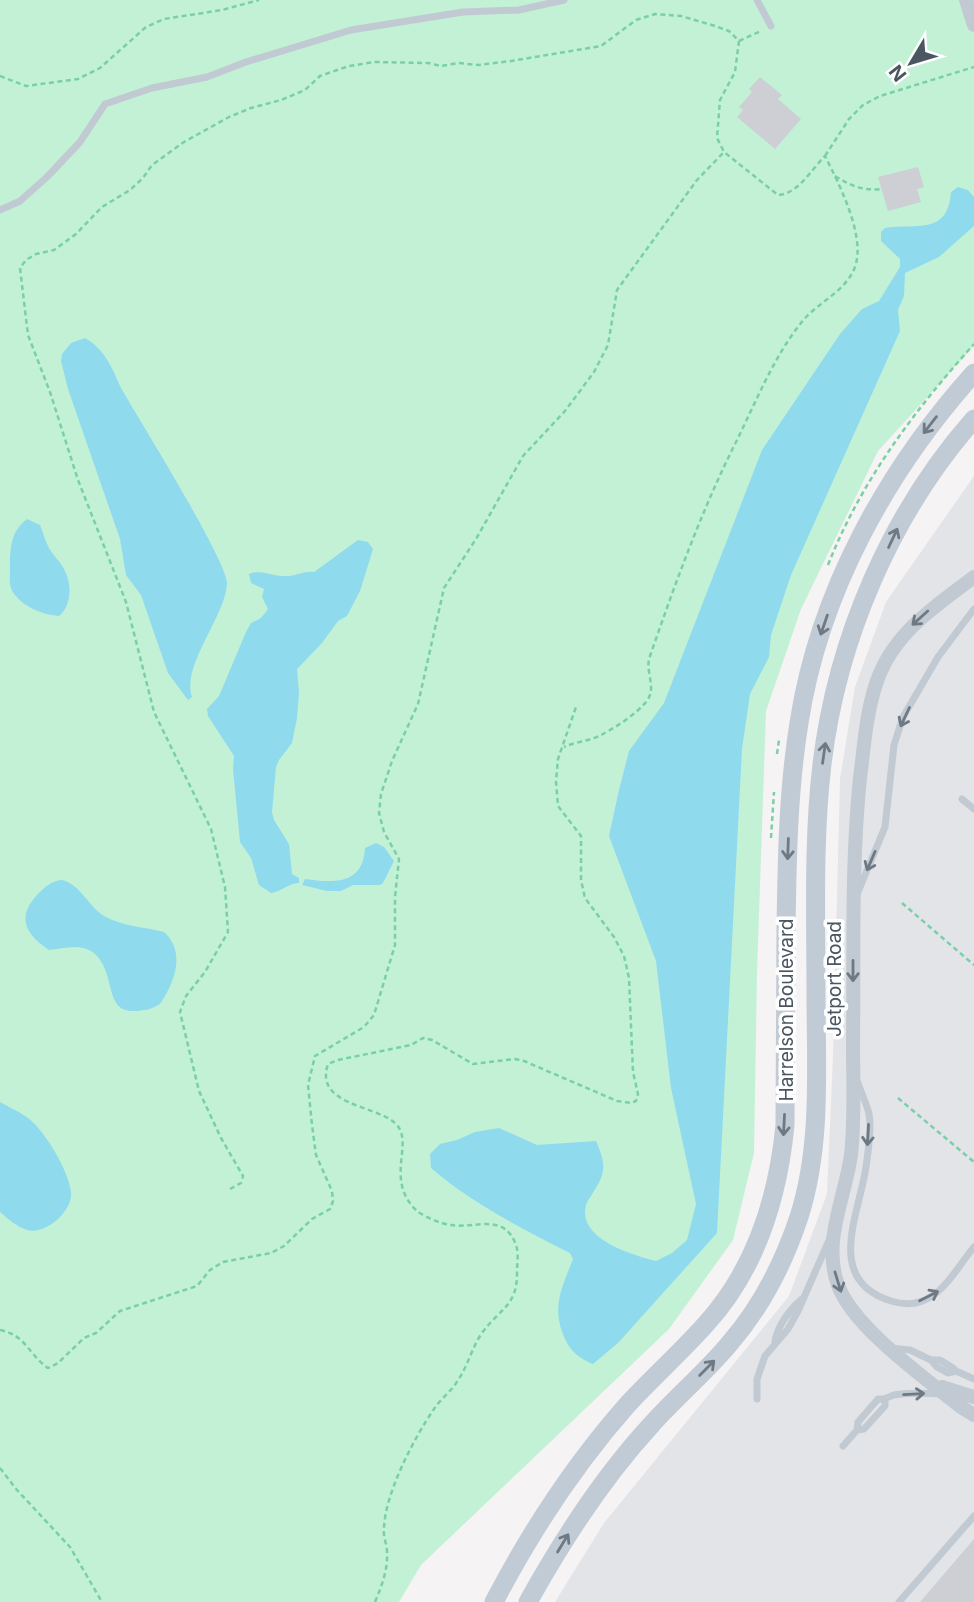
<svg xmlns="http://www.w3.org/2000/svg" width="974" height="1602" font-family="Inter,sans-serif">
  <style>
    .airport { fill: #e2e4e7 }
    .green { fill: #c3f1d5 }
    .water { fill: #90daee }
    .building { fill: #cdcfd5 }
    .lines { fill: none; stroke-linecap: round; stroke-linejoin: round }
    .path { stroke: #7ad0a6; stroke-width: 2.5; stroke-dasharray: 5 3.5; stroke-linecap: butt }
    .lane { stroke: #c1cad2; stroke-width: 7 }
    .street { stroke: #c1cad2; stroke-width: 14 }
    .secondary { stroke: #c1cbd6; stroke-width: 19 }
    .oneway { stroke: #6e7984 }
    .oneway2 { stroke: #6e7983 }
    .labels { text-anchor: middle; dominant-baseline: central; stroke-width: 7; stroke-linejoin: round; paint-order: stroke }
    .street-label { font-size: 19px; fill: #4a5661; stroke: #fff }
  </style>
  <rect width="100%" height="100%" fill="#f5f3f3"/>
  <path class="airport" d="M974 476V1602H555L604 1523 789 1296 827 1194 833 1057 840 779 855 687 886 602Z"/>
  <path class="green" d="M0 0H974V346L878 451 801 609 766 711 757 972 754 1153 733 1240 669 1329 421 1565 399 1602H0Z"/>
  <path class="water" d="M958 187 968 190 974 197V226L939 257 905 273 904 296 898 310 900 331 791 575 771 635 769 657 750 694 742 749 717 1233 618 1343 593 1364C580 1359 571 1352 565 1339 551 1308 561 1290 573 1259L570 1253C524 1230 470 1202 431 1168L430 1154 440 1144 457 1140 475 1132 499 1128 537 1145 596 1141C605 1162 607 1171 594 1191 592 1195 587 1201 586 1205 577 1239 632 1255 656 1261L672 1253 687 1240 696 1204 671 1088 656 961 609 836 619 790 629 751 664 703 762 450 840 334 862 309 879 301 900 267V259L881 241V232L885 228C915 223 948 236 951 192Z
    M85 338C105 349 112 368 121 388 138 418 228 562 227 584 225 617 181 666 192 697L188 700 168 673 141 595 126 575 120 539 68 389 61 361 62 354 71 343Z
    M27 519 40 525C43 532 45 540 48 546 52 555 60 561 64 569 72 583 72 606 59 616 44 615 25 608 15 595 8 586 10 579 10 569 10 549 10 532 27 519Z
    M358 540 368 542 373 549 360 591 347 616 338 621 322 643 297 669 299 693 297 718 292 743 279 760 276 767 272 812 274 820 289 844 292 874 299 878V883C290 882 281 892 271 893L259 885 251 858 240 842 233 769 234 756 208 716 207 709 219 696 246 632 251 623 261 618 268 609 262 597 264 589 251 583 249 574C262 569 271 576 284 576 295 577 303 570 314 572Z
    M376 843 384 847 394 861 383 883 380 885H353L341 891H327L302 885 305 879C334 883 363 885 365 848Z
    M62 880C81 885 88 906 104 916 121 926 145 927 164 932 186 952 175 982 160 1004 152 1009 144 1011 134 1011 102 1012 118 969 91 951 78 943 62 949 49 950 25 934 16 917 38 894 45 887 51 881 62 880Z
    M0 1102C9 1107 20 1112 28 1118 45 1131 69 1171 71 1192 73 1211 46 1235 27 1230 17 1227 7 1218 0 1212Z"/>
  <path class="building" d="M760 77 782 95 778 99 801 119 775 149 737 117 743 110 739 107 752 92 749 89Z
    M918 167 924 187 917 189 921 202 888 211 878 177Z
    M974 1539V1602H920Z"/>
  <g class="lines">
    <path class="path" d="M739 41 761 31
      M0 76 26 86 78 79 100 68 146 27 164 19 222 10 259 0
      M825 156 849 119 863 105 880 96 974 67
      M835 176C851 186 863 191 882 189
      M828 565C861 481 914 411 974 344
      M777 754 779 740
      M771 838 774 792
      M902 903 974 965
      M898 1098 974 1162
      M230 1189 241 1183 243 1176 221 1138 199 1091 180 1012 186 996 205 972 228 932 225 887 211 829 154 712 126 602 78 480 50 392 28 335 20 268 26 260 36 254 54 250 76 234 102 207 130 190 143 178 152 165 184 142 229 117 251 108 281 100 305 90 320 76 349 66 375 62 428 63 441 66 458 63 478 65 511 61 601 46 636 20 655 14 681 16 712 25 729 31 739 41 735 72 720 100 717 138 724 152 778 195C798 194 811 170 825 156 839 184 866 236 855 267 845 293 817 302 801 323 773 358 755 404 735 444 701 512 675 584 650 656 644 671 658 688 646 702 635 715 615 728 599 736 588 741 575 742 564 747
      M0 1330C26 1335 28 1354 48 1368L58 1363 84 1338 96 1333 120 1311 197 1286 210 1270 223 1262 271 1253 284 1246 312 1219 330 1209 333 1201 332 1191 316 1155 312 1125 308 1085 315 1056 364 1027 374 1015 395 945V897L399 859 384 832 379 813 381 794 392 761 418 704 444 588 476 539 523 456 565 411 594 372 608 345 617 290 697 180 724 152
      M0 1468 17 1490 70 1547 102 1602
      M375 1602C382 1585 388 1570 387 1551 387 1544 383 1537 384 1530 384 1495 414 1438 434 1409 441 1398 452 1391 458 1380 468 1366 472 1347 482 1333 500 1308 518 1306 517 1271 517 1263 519 1254 516 1245 504 1212 475 1229 451 1225 441 1224 425 1217 417 1211 383 1179 416 1142 395 1123 375 1105 314 1105 328 1064L338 1060 411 1045 423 1038 432 1040 473 1064 515 1059 524 1061 617 1101 631 1103 636 1101 638 1094 633 1072 629 978 624 956 614 937 585 898 581 880V836L558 806 556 781 558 759 577 704"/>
    <path class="lane" d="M757 0 771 26
      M0 210 20 201 47 177 80 142 105 104 152 88 207 77 246 62 351 30 463 12 519 10 564 0
      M962 799 974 809
      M858 892 885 827 894 745 903 717 938 657 974 609
      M858 1083C861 1093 867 1104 869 1114 872 1129 868 1152 866 1167 859 1215 824 1280 891 1301 935 1315 952 1273 974 1247
      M775 1341C778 1325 790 1309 802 1299
      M890 1348 910 1350 931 1360H940L953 1368 956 1371 974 1379
      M931 1360 937 1367 948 1373 956 1371
      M757 1399V1379L765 1356 788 1329 798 1311 830 1238
      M857 1430 858 1422 878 1399C885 1400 888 1397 894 1395 910 1392 926 1393 942 1394
      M843 1446 857 1430 864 1429 885 1406V1400
      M899 1602 974 1516"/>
    <path class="street" d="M966 0 974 25
      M974 577C934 607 892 634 876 684 866 714 864 747 860 778 851 866 854 955 853 1043 853 1080 855 1119 851 1155 845 1198 822 1242 838 1285 853 1327 925 1378 961 1407L974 1415
      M942 1387 974 1397"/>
    <path class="secondary" d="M494 1602C531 1531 575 1464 628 1404 653 1377 681 1352 706 1324 756 1269 778 1197 785 1125 785 1059 786 994 786 929 787 860 788 791 799 723 819 592 887 470 974 373
      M528 1602C563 1539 603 1477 652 1424 677 1396 706 1372 730 1343 761 1307 784 1262 799 1217 822 1145 816 1068 816 994 816 918 813 840 822 764 837 639 891 513 974 419"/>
  </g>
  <defs><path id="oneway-shaft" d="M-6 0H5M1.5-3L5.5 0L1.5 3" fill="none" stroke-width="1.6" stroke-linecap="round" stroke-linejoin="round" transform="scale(1.75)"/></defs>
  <g class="oneway">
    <use href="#oneway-shaft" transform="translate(930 425) rotate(128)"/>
    <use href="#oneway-shaft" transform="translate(893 538) rotate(-65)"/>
    <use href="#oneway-shaft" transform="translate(824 625) rotate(109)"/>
    <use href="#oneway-shaft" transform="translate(824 753) rotate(-82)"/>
    <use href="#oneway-shaft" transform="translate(788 849) rotate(92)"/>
    <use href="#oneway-shaft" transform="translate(784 1125) rotate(93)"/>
    <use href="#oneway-shaft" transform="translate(707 1368) rotate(-45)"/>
    <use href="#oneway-shaft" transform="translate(563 1543) rotate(-59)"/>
  </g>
  <g class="oneway2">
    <use href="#oneway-shaft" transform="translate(920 618) rotate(138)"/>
    <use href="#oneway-shaft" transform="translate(905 717) rotate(115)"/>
    <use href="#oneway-shaft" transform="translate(871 861) rotate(113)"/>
    <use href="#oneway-shaft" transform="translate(853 971) rotate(90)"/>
    <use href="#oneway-shaft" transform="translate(868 1135) rotate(93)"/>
    <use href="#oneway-shaft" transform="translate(838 1282) rotate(73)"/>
    <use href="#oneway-shaft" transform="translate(929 1296) rotate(-27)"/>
    <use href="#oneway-shaft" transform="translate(914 1394) rotate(-3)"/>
  </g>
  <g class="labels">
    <g class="street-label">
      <text transform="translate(834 979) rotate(-90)">Jetport Road</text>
      <text transform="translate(786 1010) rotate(-90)">Harrelson Boulevard</text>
    </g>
  </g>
  <g transform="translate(911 63) rotate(232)" stroke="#ffffff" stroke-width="5" paint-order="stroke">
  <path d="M0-5L12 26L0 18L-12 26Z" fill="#4a5661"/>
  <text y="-10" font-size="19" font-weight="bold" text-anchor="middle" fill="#4a5661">N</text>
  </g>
</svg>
